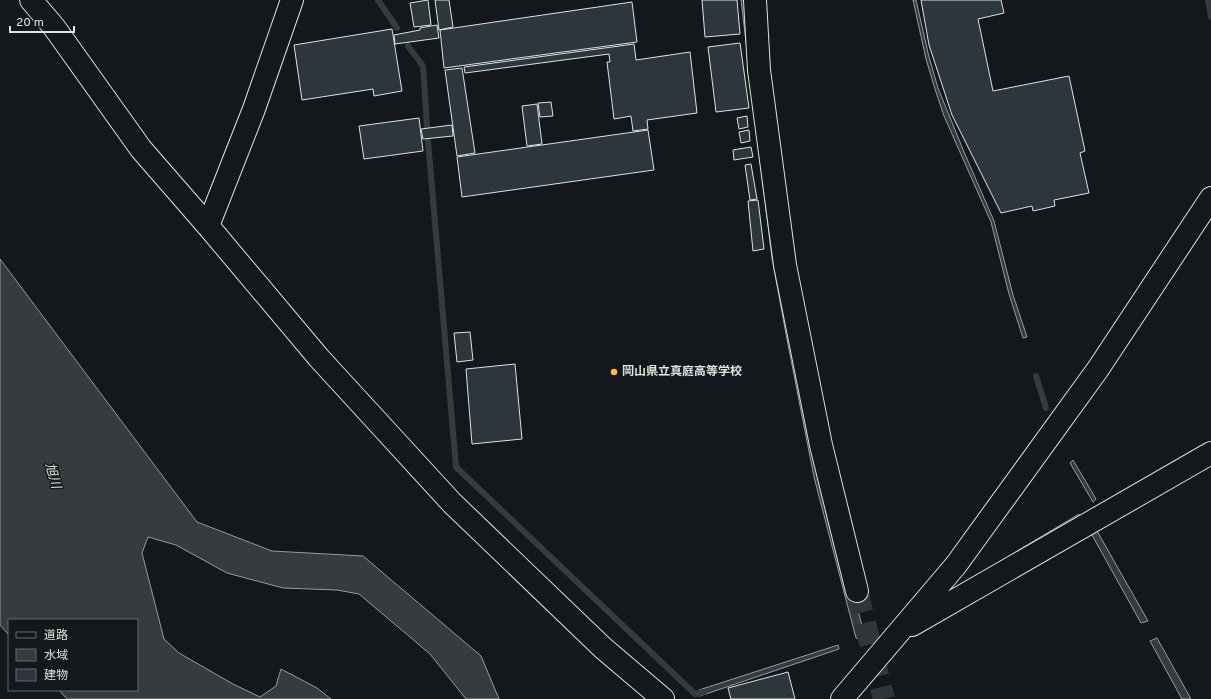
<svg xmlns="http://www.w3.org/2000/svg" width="1211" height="699" font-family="Overpass,'Noto Sans JP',sans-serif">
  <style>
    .water { fill: #363b3e; stroke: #939e99 }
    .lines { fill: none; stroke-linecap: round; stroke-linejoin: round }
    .stream { stroke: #363b3e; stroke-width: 6 }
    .building { fill: #2c363c; stroke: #d8e6dc }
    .minor-tunnel { stroke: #313739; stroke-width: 22; stroke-dasharray: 22 11; stroke-linecap: butt }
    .minor-casing { stroke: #d8e6dc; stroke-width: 24 }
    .minor { stroke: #14181c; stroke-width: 22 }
    .poi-dot { fill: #ffb74d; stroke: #14181c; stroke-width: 1.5 }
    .labels { text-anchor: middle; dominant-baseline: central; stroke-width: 3; stroke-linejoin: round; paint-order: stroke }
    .poi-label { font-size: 12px; font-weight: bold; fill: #d8e6dc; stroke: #14181c; text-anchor: start }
    .water-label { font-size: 13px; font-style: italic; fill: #d8e6dc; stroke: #14181c }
  </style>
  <rect width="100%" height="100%" fill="#14181c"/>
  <path class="water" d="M741 0H750L748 59Z
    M913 0H916L929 57 938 88 964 152 994 221 1013 295 1027 337 1023 338 1009 294 991 222 944 116 935 89 926 59Z
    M767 153 822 473 866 641 856 638 814 477 786 334 772 258 759 154Z
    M0 259 197 522 272 551 363 556 481 656 499 699H466L430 654 359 594 337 590 283 588 227 573 176 545 148 537 142 553 164 639 179 653 233 684 260 697 276 686 281 669 317 688 331 699H67L59 690H137V620H9V635L0 625Z
    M1073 460 1096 499 1093 502 1070 463Z
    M1079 514 1081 519 980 578 979 574Z
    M1097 531 1148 621 1141 623 1092 535Z
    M1157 638 1191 699H1182L1150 641Z
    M838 645 839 649 700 696 696 695 699 690Z"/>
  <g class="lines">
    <path class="stream" d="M378 0 397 28
      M1208 0 1211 17
      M408 46 423 66 427 126
      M428 141 456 467 695 694 704 692
      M1036 376 1046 408"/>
  </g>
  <path class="building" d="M428 0 431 25 414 27 410 3Z
    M435 0H449L453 27 439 30Z
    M702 0H737L740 34 705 37Z
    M921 0H1001L1004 13 978 19 993 91 1069 76 1085 151 1080 153 1089 193 1054 200 1055 206 1033 211 1032 206 1001 213 952 115 929 45Z
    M632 2 637 42 444 68 440 30Z
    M437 25 439 38 395 44 394 35 420 30V28Z
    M392 29 402 91 374 96 373 89 302 100 294 45Z
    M740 43 749 108 716 112 708 47Z
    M634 44 636 60 690 52 697 113 647 120 648 129 633 131 631 116 614 119 607 62H610L609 54 465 73 464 67Z
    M462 68 475 153 457 156 445 70Z
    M551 102 553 116 540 117 538 103Z
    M537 104 542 144 527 146 522 106Z
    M747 116 748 127 739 129 737 118Z
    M419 118 423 151 364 159 359 126Z
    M452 125 453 136 423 139 421 129Z
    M648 130 654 170 462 197 457 157Z
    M749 130 750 141 741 143 739 132Z
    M751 147 753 157 734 160 733 150Z
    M751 164 757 199 750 200 745 165Z
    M758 200 764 249 753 251 748 201Z
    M470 332 473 360 457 362 454 333Z
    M515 364 522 439 472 444 466 369Z
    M788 672 795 699H731L728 688Z"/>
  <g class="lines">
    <path class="minor-tunnel" d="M857 591 884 699"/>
    <defs>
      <path id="minor" d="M31 0 54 27 141 149 208 226 319 358 452 503 603 648 663 699
        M755 0 759 70 785 265 821 445 857 591
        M208 226 254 109 292 0
        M912 625 1211 453
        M842 699 956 565 1098 369 1211 198"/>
    </defs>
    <use href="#minor" class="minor-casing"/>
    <use href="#minor" class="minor"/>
  </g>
  <circle class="poi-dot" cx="614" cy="372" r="4"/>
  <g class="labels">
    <g class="poi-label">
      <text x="622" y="372">岡山県立真庭高等学校</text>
    </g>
    <g class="water-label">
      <text transform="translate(52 476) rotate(74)">旭川</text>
    </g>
  </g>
  <rect x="8" y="619" width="130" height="72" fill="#14181c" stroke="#626a69"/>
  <rect x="16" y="632" width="20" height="6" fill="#14181c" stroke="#626a69"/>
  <text x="44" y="639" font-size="12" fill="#d8e6dc">道路</text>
  <rect x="16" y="649" width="20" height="12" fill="#363b3e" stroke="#626a69"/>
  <text x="44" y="659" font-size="12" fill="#d8e6dc">水域</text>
  <rect x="16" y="669" width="20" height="12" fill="#2c363c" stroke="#626a69"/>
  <text x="44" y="679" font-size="12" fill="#d8e6dc">建物</text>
  <path d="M10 26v6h64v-6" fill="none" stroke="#d8e6dc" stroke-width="2"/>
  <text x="16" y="26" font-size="12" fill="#d8e6dc" stroke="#14181c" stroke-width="3" paint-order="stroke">20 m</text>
</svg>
